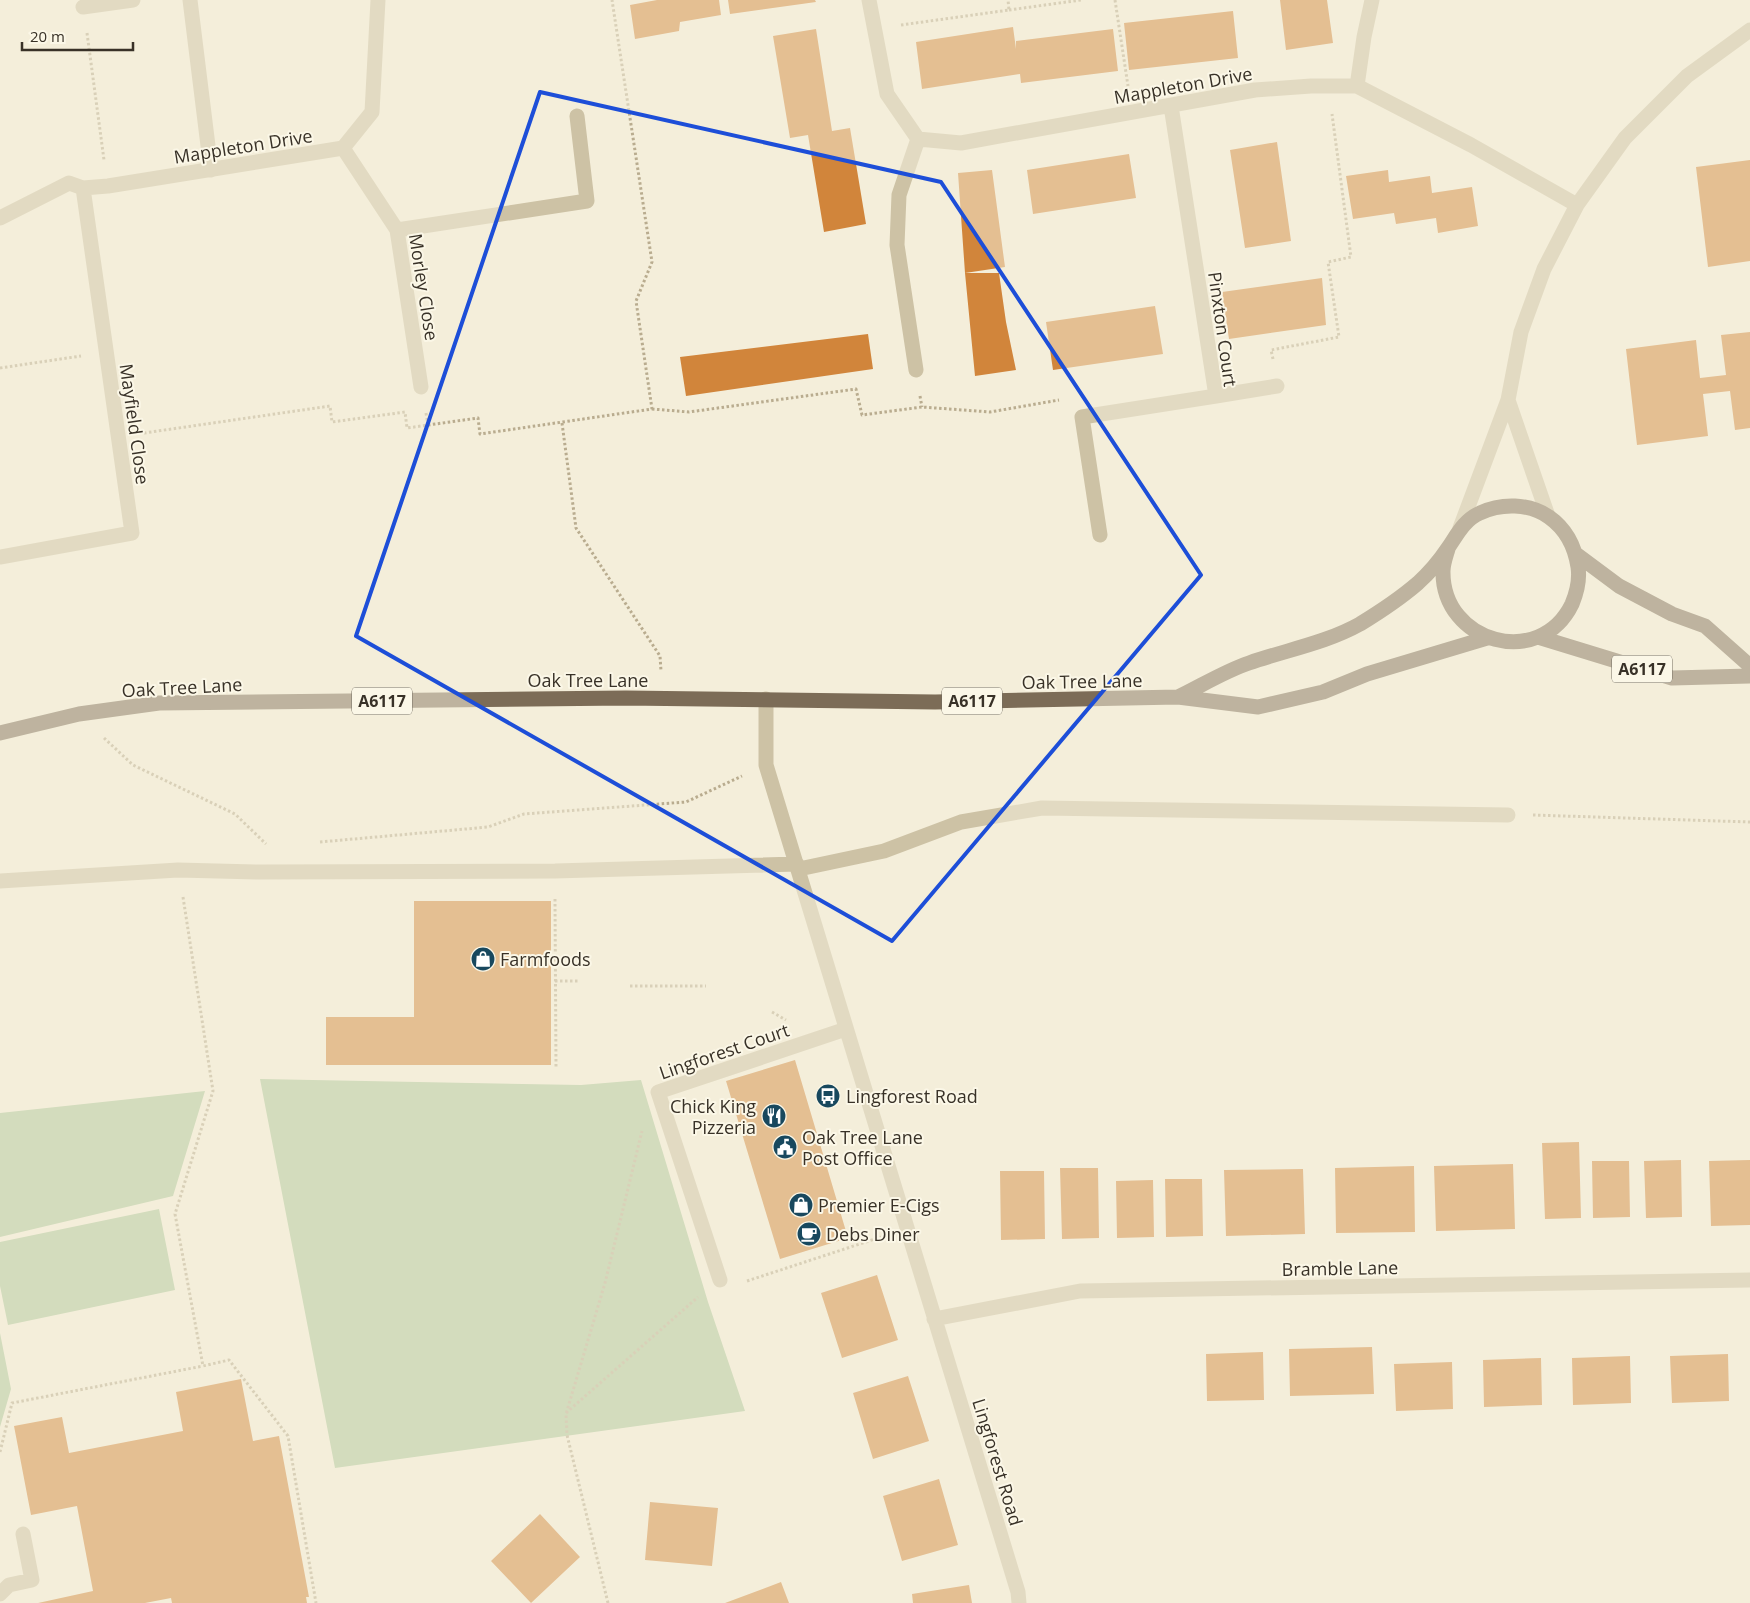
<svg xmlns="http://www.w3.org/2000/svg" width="1750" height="1603" font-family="'Open Sans',sans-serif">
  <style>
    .green { fill: #abc599 }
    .building { fill: #d1853b }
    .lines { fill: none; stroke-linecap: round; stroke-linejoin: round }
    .path { stroke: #b9ac8f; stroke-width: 3; stroke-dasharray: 2.5 2.5; stroke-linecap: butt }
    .minor { stroke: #cdc2a5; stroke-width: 15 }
    .major { stroke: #7c6c57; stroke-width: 15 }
    .marked { fill: none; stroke: #1d4ed8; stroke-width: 4; stroke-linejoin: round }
    .labels { text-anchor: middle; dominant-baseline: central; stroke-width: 4; stroke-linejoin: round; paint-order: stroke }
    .shield { fill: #fbf7e7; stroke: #726c61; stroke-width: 1 }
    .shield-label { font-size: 16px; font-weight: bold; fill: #383127 }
    .street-label { font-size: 18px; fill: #383127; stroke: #fbf7e7 }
    .poi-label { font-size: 18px; fill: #383127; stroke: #fbf7e7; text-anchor: start }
  </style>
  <rect width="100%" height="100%" fill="#f4eeda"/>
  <path class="green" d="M260 1079 581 1085 641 1080 708 1302 745 1411 335 1468Z
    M205 1091 173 1196 0 1237V1113Z
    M159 1209 175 1290 8 1325 0 1286V1242Z
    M0 1333 11 1389 0 1427Z"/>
  <path class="building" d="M657 0H719L721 15 680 22 679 31 635 39 630 5Z
    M728 0H815L816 2 730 14Z
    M1280 0H1327L1333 43 1286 50Z
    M1233 11 1238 58 1129 70 1124 23Z
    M1013 27 1016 49V41L1113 29 1118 71 1021 83 1020 74 922 89 916 42Z
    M816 29 832 131 850 128 866 224 824 232 808 135 790 138 773 36Z
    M1277 142 1291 241 1245 248 1230 150Z
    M1129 154 1136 198 1033 214 1027 170Z
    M1750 160V261L1708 267 1696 167Z
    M992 170 1005 267 965 273 958 173Z
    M1388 170 1389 182 1430 176 1432 193 1472 187 1478 226 1438 233 1436 218 1396 224 1394 213 1353 219 1346 176Z
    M965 273H999L1006 322 1016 370 975 376Z
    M1322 278 1326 325 1229 339 1222 292Z
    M1155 306 1163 354 1053 370 1046 322Z
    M1750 332V428L1735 430 1730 391 1703 394 1708 436 1637 445 1626 349 1696 340 1700 378 1726 375 1721 335Z
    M868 334 873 369 686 396 680 357Z
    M414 901H551V1065H326V1017H414Z
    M795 1060 848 1238 780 1259 726 1081Z
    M1579 1142 1581 1218 1545 1219 1542 1143Z
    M1681 1160 1682 1217 1646 1218 1644 1161Z
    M1750 1160V1225L1711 1226 1709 1161Z
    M1592 1161H1629L1630 1217 1593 1218Z
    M1513 1164 1515 1229 1436 1231 1434 1166Z
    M1414 1166 1415 1232 1336 1233 1335 1168Z
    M1060 1168H1098L1099 1238 1062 1239Z
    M1303 1169 1305 1234 1226 1236 1224 1170Z
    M1000 1171H1044L1045 1239 1001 1240Z
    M1165 1179H1202L1203 1236 1166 1237Z
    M1153 1180 1154 1237 1117 1238 1116 1181Z
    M877 1275 898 1340 842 1358 821 1293Z
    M1372 1347 1374 1394 1290 1396 1289 1349Z
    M1263 1352 1264 1400 1207 1401 1206 1354Z
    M1728 1354 1729 1401 1672 1403 1670 1356Z
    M1630 1356 1631 1403 1573 1405 1572 1358Z
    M1541 1358 1542 1405 1484 1407 1483 1360Z
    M1452 1362 1453 1409 1396 1411 1394 1364Z
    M908 1376 929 1441 873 1459 853 1393Z
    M241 1379 253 1441 279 1436 309 1597H306L307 1603H172L171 1598 145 1603H38L93 1591 77 1506 31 1515 14 1426 62 1417 69 1453 183 1431 176 1392Z
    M939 1479 958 1545 902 1561 883 1496Z
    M650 1502 718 1508 712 1566 645 1560Z
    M540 1514 580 1557 531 1603 491 1561Z
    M781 1582 789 1603H725Z
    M969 1585 972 1603H913L912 1594Z"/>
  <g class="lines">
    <path class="path" d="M1115 0 1128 86
      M1009 10 1081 0
      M901 25 1009 10 1008 0
      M87 33 104 160
      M1273 359 1271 350 1339 337 1328 262 1351 257 1332 114
      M0 368 81 356
      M920 396 922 407
      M652 409 689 412 856 389 862 415 922 407 990 412 1059 400
      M426 413 428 425
      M562 423 576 528 660 656 661 671
      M144 433 330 406 332 422 405 412 407 428 478 418 480 434 652 409 636 301 652 262 612 0
      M104 738 133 765 235 814 266 844
      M1533 815 1750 822
      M320 842 488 827 524 814 686 802 742 776
      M183 897 213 1091 175 1214 203 1366 229 1360 288 1436 316 1603
      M555 899 556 1068
      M555 981H578
      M630 986H706
      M772 1012 786 1020
      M747 1281 881 1237
      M566 1413 698 1297
      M0 1452 12 1403 203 1366
      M608 1603 567 1435 566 1414 605 1283 642 1131"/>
    <path class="minor" d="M190 0 211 170
      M869 0 887 94 918 139 961 143 1255 90 1311 86H1357L1471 145 1577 205
      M83 7 133 0
      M1357 86 1364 37 1372 0
      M343 148 397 230 421 387
      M0 218 69 183 83 188 108 186 343 148 372 112 378 0
      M397 230 587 201 577 116
      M916 370 897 245 899 195 918 139
      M1216 396 1277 386
      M1508 400 1548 516
      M1460 528 1508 400 1521 332 1544 269 1577 205 1625 138 1687 76 1750 30
      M1100 535 1082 417 1216 396 1171 106
      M0 557 132 533 83 188
      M766 699V765L1018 1592 1019 1603
      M799 869 884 851 961 822 1042 808 1508 815
      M0 881 178 870 257 872 555 871 797 864
      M720 1280 658 1092 846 1029
      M934 1319 1080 1291 1750 1280
      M0 1594 9 1585 32 1580 23 1534"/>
    <path class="major" d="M1576 554 1619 586 1672 614 1705 626 1750 666
      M1538 637 1672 678 1750 676
      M1178 697C1201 686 1225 671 1249 663 1286 650 1326 643 1360 624 1378 613 1403 596 1418 583 1429 573 1440 560 1448 548 1457 535 1464 520 1480 513 1501 503 1529 503 1549 517 1566 529 1575 547 1578 567 1580 580 1577 592 1572 604 1540 670 1442 643 1443 571 1443 564 1446 556 1448 549
      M0 733 79 714 159 703 626 698 935 702 1178 697 1258 707 1323 692 1367 674 1487 638"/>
  </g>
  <path d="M0 0H1750V1603H0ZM540 92 941 182 1201 575 892 941 356 636Z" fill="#f4eeda" fill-opacity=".55" fill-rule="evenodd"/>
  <path class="marked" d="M540 92 941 182 1201 575 892 941 356 636Z"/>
  <defs>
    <symbol id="shop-disc" viewBox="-11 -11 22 22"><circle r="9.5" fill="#18485e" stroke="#fbf7e7"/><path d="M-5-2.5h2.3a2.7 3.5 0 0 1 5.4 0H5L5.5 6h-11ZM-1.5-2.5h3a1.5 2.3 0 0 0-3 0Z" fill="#fff"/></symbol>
    <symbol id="bus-disc" viewBox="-11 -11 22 22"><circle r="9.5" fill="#18485e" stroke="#fbf7e7"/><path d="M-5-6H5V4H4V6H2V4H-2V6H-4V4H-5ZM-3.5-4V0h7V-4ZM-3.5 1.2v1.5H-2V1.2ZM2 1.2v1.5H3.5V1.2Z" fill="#fff"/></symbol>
    <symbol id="restaurant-disc" viewBox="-11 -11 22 22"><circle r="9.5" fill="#18485e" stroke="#fbf7e7"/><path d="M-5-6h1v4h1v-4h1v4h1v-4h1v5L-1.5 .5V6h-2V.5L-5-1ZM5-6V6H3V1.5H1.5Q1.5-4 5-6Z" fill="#fff"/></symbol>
    <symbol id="civic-disc" viewBox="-11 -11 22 22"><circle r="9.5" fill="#18485e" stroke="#fbf7e7"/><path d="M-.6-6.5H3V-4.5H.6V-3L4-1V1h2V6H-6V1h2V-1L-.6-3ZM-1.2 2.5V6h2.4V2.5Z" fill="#fff"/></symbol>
    <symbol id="cafe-disc" viewBox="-11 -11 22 22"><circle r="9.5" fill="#18485e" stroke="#fbf7e7"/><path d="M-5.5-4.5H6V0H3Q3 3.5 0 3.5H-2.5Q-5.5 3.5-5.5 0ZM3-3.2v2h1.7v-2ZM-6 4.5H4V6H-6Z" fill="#fff"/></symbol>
  </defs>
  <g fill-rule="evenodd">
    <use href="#shop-disc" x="469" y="945" width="28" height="28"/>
    <use href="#bus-disc" x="814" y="1082" width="28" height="28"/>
    <use href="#restaurant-disc" x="760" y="1102" width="28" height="28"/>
    <use href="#civic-disc" x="771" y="1133" width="28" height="28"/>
    <use href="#shop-disc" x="787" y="1191" width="28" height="28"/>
    <use href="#cafe-disc" x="795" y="1220" width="28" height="28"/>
  </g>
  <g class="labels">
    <g class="shield">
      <rect x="1612" y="655.5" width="60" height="27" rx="4"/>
      <rect x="352" y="687.5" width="60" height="27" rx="4"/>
      <rect x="942" y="687.5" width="60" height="27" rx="4"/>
    </g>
    <g class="shield-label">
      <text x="1642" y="669">A6117</text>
      <text x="382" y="701">A6117</text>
      <text x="972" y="701">A6117</text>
    </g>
    <g class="street-label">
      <text transform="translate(1183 85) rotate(-10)">Mappleton Drive</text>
      <text transform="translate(243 146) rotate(-9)">Mappleton Drive</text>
      <text transform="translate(424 287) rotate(81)">Morley Close</text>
      <text transform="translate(1223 329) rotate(82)">Pinxton Court</text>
      <text transform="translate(135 424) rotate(82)">Mayfield Close</text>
      <text x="588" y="680">Oak Tree Lane</text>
      <text transform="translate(1082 681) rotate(-1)">Oak Tree Lane</text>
      <text transform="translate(182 687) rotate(-3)">Oak Tree Lane</text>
      <text transform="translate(724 1051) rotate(-19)">Lingforest Court</text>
      <text transform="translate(1340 1268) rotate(-1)">Bramble Lane</text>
      <text transform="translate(998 1462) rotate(73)">Lingforest Road</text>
    </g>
    <g class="poi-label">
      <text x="500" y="959">Farmfoods</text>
      <text x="846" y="1096">Lingforest Road</text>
      <text x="756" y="1106" text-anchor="end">Chick King<tspan x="756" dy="21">Pizzeria</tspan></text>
      <text x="802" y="1137">Oak Tree Lane<tspan x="802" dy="21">Post Office</tspan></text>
      <text x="818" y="1205">Premier E-Cigs</text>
      <text x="826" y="1234">Debs Diner</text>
    </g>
  </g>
  <path d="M22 42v8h111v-8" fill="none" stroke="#383127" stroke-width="2.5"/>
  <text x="30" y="42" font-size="15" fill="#383127" stroke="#fbf7e7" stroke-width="4" paint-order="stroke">20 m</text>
</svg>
